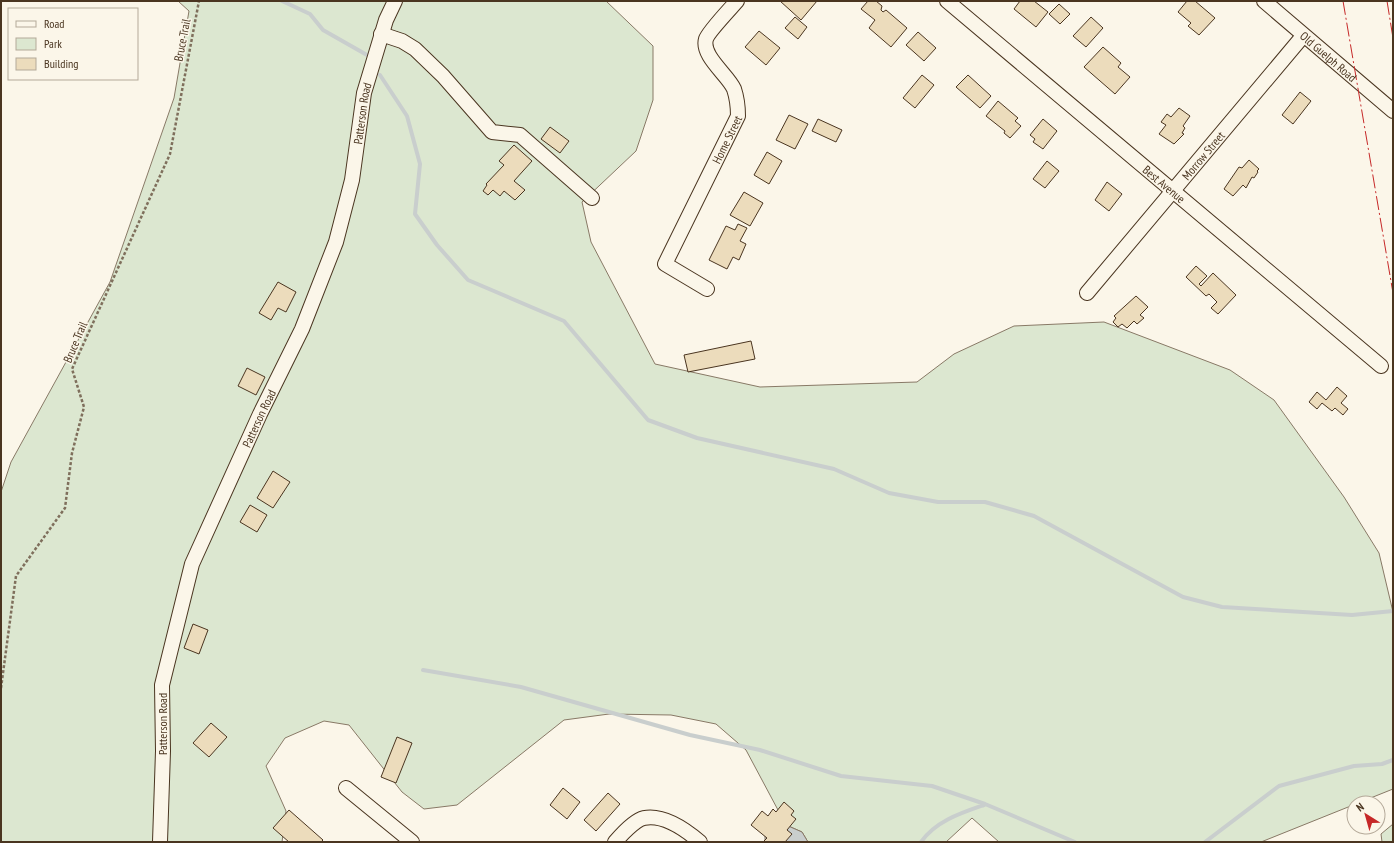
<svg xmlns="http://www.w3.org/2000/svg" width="1394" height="843" font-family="'PT Sans Narrow',sans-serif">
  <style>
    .green { fill: #dce7d0; stroke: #887966 }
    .water { fill: #c9cecd; stroke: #887966 }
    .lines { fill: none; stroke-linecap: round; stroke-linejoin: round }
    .stream { stroke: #c9cecd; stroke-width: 4 }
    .building { fill: #ecdcbc; stroke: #4a3520 }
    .minor-casing { stroke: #4a3520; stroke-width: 16 }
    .path { stroke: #7f6f5c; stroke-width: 2.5; stroke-dasharray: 3 2; stroke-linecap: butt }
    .minor { stroke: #fbf6e9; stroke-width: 14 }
    .power { stroke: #c62828; stroke-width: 1; stroke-dasharray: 14 3 2 3; stroke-linecap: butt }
    .labels { text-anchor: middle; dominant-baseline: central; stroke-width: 3; stroke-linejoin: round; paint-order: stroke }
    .street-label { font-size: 12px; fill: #4a3520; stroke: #fbf6e9 }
  </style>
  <rect width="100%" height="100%" fill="#fbf6e9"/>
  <path class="green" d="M178 1H606L653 46V100L636 151 582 202 591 242 655 364 760 387 917 382 954 354 1014 326 1104 322 1230 370 1274 400 1344 497 1379 553 1393 612V789L1261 842H999L972 818 946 842H808L802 832 786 825 746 750 716 724 671 715 609 714 564 720 457 805 424 809 402 792 349 725 324 721 285 738 266 766 286 811 282 842H1V492L11 462 110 282 174 98 189 11Z
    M1393 824V842H1382L1381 834Z"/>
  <path class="water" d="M786 825 802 832 808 842H765V828Z"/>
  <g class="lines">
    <path class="stream" d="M282 1 310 14 323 30 367 55
      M380 75 407 116 420 164 415 214 437 245 468 280 564 321 648 420 697 438 834 469 889 493 938 502H985L1034 516 1183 597 1222 607 1352 615 1393 611
      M423 670 521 687 690 735 760 750 841 776 932 786 985 804 1075 842
      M921 842C936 821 961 813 984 805
      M1205 842 1279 786 1354 766 1382 764 1393 760"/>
  </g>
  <path class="building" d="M780 1H817L801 20Z
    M868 1H876L882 6 881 10 883 12 886 10 907 28 891 47 869 28 875 20 861 9Z
    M1020 1H1034L1048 12 1036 27 1014 9Z
    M1187 1H1195L1215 18 1199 35 1188 26 1191 23 1178 12Z
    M1059 4 1070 14 1060 24 1049 14Z
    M795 17 807 27 798 39 785 28Z
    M1091 17 1103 28 1086 47 1073 36Z
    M759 31 780 48 766 65 745 47Z
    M918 32 936 48 924 61 906 45Z
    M1103 47 1121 63 1118 67 1130 77 1115 94 1084 67Z
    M922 75 934 85 915 108 903 98Z
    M968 75 991 96 980 108 956 87Z
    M1300 92 1311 101 1293 124 1282 115Z
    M998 101 1018 118 1015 121 1021 126 1010 138 1004 133 1005 131 986 116Z
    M1179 108 1190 116 1183 126 1185 128 1182 133 1184 134 1174 144 1159 134 1166 125 1161 122 1167 114 1171 117Z
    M789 115 808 124 795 149 776 140Z
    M818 119 842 130 836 142 812 131Z
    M1043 119 1057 131 1043 149 1033 142 1035 139 1030 135Z
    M550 127 569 141 560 153 541 139Z
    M514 145 532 161 514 181 525 190 515 200 504 191 500 196 493 190 488 195 483 191 487 185 486 184 504 165 499 161Z
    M767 152 782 161 769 184 754 175Z
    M1249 160 1259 169 1257 171 1258 172 1254 178 1252 177 1246 188 1243 185 1233 196 1224 189 1239 167 1242 168Z
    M1047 161 1059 171 1045 188 1033 179Z
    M1107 182 1122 194 1109 211 1095 200Z
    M744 192 763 203 750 226 730 215Z
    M738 224 747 228 740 241 746 244 739 260 733 257 727 269 709 260 726 226 735 230Z
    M1196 266 1207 276 1199 284 1201 286 1213 273 1236 295 1218 314 1211 308 1217 302 1209 294 1206 296 1186 277Z
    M278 282 296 292 286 312 278 308 271 320 259 313Z
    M1136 296 1148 307 1140 315 1144 318 1137 324 1134 321 1127 328 1122 324 1118 327 1113 322 1116 318 1114 316Z
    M751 341 755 359 688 372 684 355Z
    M247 368 265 377 256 395 238 386Z
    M1337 387 1347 396 1341 403 1348 409 1343 415 1335 408 1332 411 1322 403 1317 409 1309 402 1317 392 1326 400Z
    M273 471 290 482 273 508 257 498Z
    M250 505 267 515 257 532 240 522Z
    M193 624 208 630 199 654 184 648Z
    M211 723 227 737 209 757 193 743Z
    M397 737 412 743 396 783 381 777Z
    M563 788 580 802 567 819 550 805Z
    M608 793 620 804 596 831 584 820Z
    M784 802 794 811 791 815 796 819 787 830 792 834 785 842H763L767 838 751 825 762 811 768 816 773 809 776 812Z
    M289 810 323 840 321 842H289L273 828Z"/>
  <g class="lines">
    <defs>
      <g id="minor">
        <path id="s1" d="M947 1 1381 366"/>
        <path id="s2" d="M1264 1 1393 111"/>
        <path d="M381 34 402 41 415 49 443 76 492 132 520 135 592 198"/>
        <path id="s3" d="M707 289 665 264 738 116C738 107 737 98 734 89 728 75 701 56 706 39 708 32 731 8 737 1"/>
        <path id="s4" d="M1087 293 1303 36"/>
        <path d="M346 788 412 842"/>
        <path id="s5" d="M160 842 163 751 162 685 192 564 260 414 302 329 336 242 352 180 364 93 386 20 395 1"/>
        <path d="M615 842C621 835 635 820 644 818 664 814 686 830 700 842"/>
      </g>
    </defs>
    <use href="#minor" class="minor-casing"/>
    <path class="path" d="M1 688 16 576 65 508 72 453 84 407 72 369 170 154 199 1"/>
    <use href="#minor" class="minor"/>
    <path class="power" d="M1343 1 1393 293
      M1387 1 1393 38"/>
  </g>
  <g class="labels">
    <g class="street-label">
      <text transform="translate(182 40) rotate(-79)">Bruce Trail</text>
      <text stroke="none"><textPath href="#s2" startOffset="85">Old Guelph Road</textPath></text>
      <text stroke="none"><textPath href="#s5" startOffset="766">Patterson Road</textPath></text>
      <text stroke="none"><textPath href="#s3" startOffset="188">Home Street</textPath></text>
      <text stroke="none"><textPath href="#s4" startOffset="180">Morrow Street</textPath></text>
      <text stroke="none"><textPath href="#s1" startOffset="284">Best Avenue</textPath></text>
      <text transform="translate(75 342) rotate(-67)">Bruce Trail</text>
      <text stroke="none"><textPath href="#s5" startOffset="442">Patterson Road</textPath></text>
      <text transform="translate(162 724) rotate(-90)">Patterson Road</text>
    </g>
  </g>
  <rect width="1394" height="843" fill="none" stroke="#4a3520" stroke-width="4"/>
  <rect x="8" y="8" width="130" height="72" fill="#fbf6e9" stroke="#b4a999"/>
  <rect x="16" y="21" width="20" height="6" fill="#fbf6e9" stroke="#b4a999"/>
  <text x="44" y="28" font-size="12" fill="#4a3520">Road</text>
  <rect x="16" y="38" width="20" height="12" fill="#dce7d0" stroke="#b4a999"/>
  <text x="44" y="48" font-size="12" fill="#4a3520">Park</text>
  <rect x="16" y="58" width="20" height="12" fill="#ecdcbc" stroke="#b4a999"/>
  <text x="44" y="68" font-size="12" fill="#4a3520">Building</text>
  <g transform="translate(1366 815) rotate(323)"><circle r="19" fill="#fbf6e9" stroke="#b4a999"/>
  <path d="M0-3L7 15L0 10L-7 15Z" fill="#c62828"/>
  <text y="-6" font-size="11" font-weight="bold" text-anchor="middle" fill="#4a3520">N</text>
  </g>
</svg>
